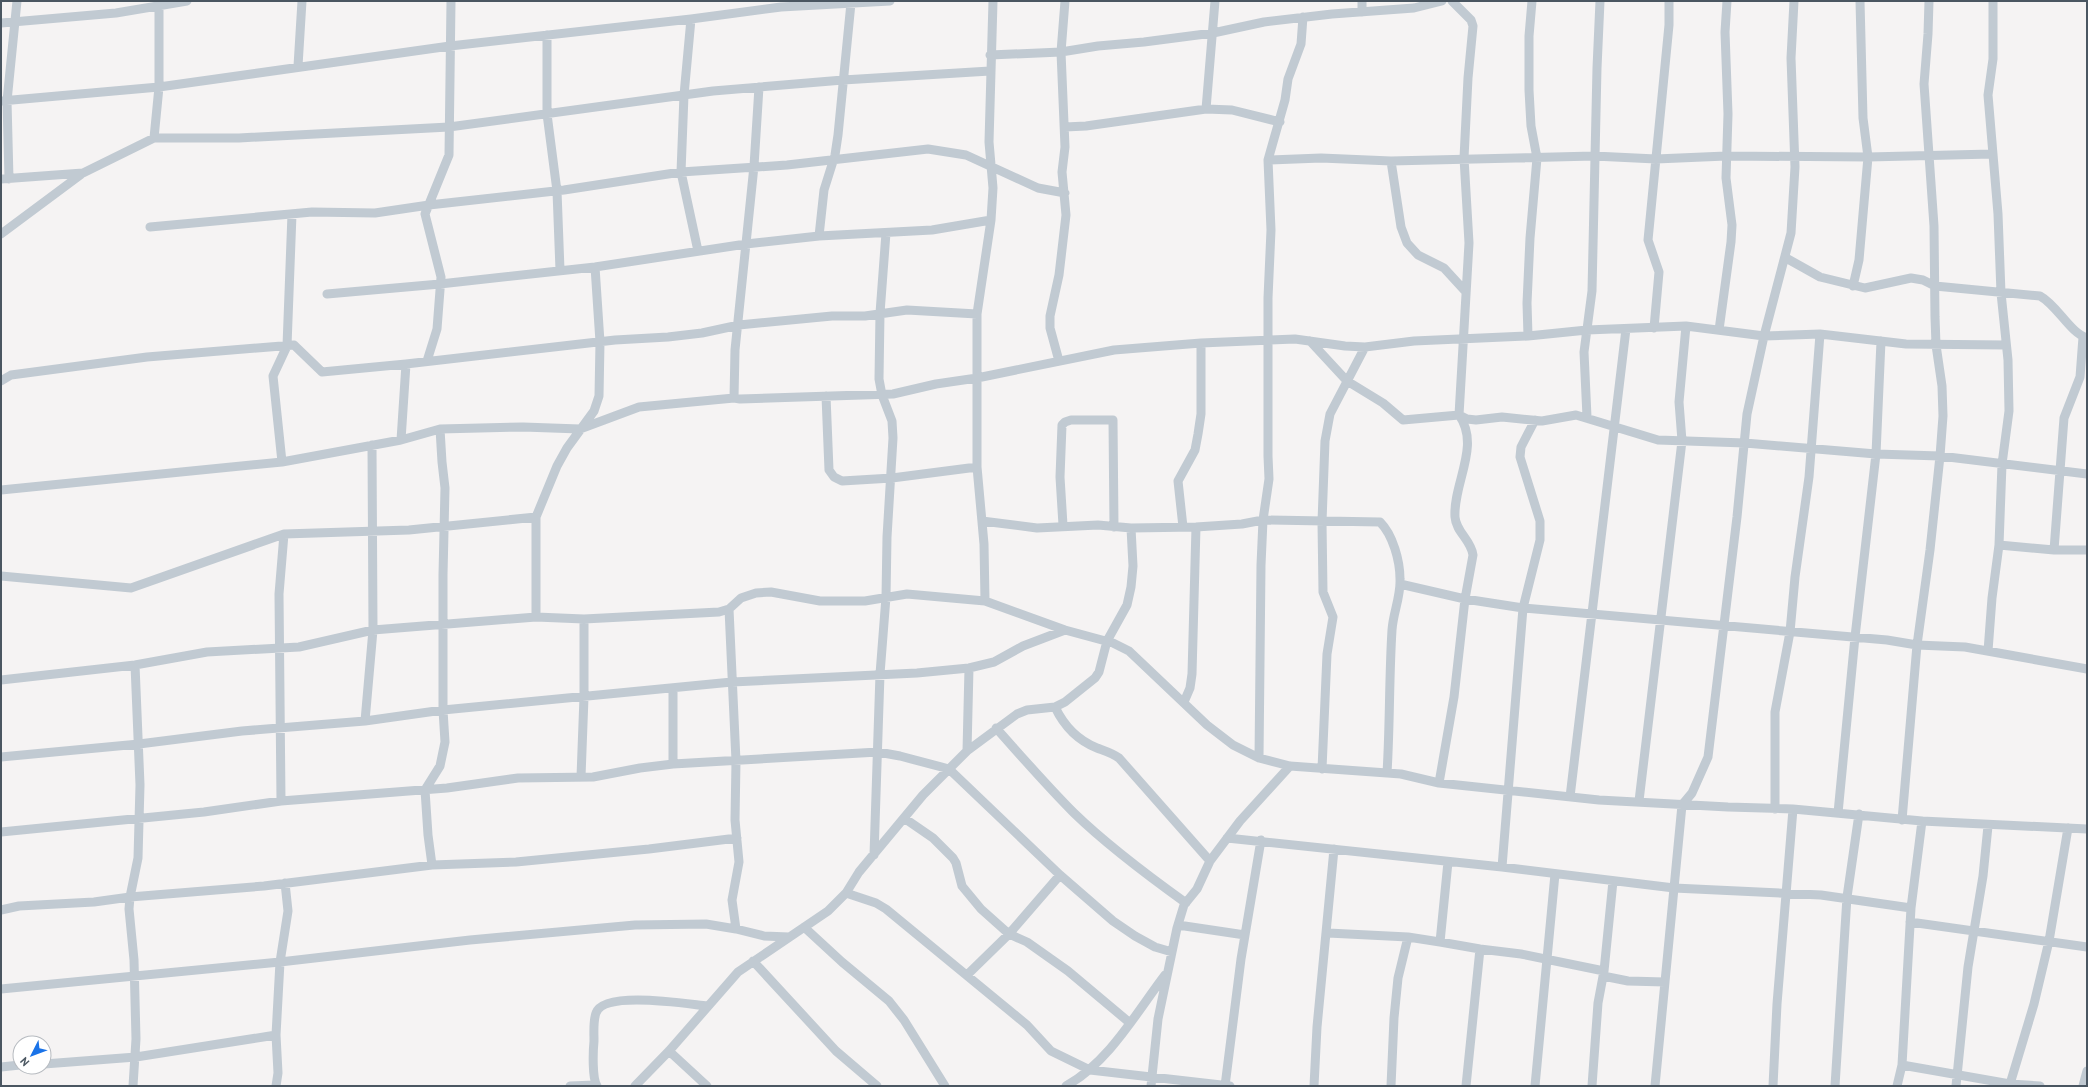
<svg xmlns="http://www.w3.org/2000/svg" width="2088" height="1087" font-family="'PT Sans',sans-serif">
  <style>
    .lines { fill: none; stroke-linecap: round; stroke-linejoin: round }
    .minor { stroke: #c1cad2; stroke-width: 9 }
  </style>
  <rect width="100%" height="100%" fill="#f5f3f3"/>
  <g class="lines">
    <path class="minor" d="M1362 1V12
      M691 19 684 95 681 172 698 251
      M1 23 116 13 187 1
      M547 35V114L557 191 560 270
      M990 55 1061 52 1098 46 1144 42 1213 33 1264 22 1332 14 1414 8 1442 1
      M298 66 302 1
      M759 87 754 166 735 350 734 398 740 399 893 394 936 384 977 378 1114 350 1201 343 1295 339 1345 346 1365 347 1414 341 1528 336 1587 330 1686 326 1764 336 1820 334 1906 344 2006 345
      M1 101 159 87 450 46 691 19 781 7 890 1
      M1206 109 1215 1
      M1065 127 1086 126 1206 109 1232 110 1280 122
      M154 138H239L449 127 713 91 843 80 990 71
      M1268 160 1321 158 1391 161 1594 156 1656 159 1726 156 1868 157 1992 154
      M1391 161 1401 227 1407 243 1418 255 1444 268 1466 292
      M1 179 83 173
      M9 179 7 101 17 1
      M150 227 312 212 375 213 429 205 564 190 681 172 787 165 928 149 966 155 1038 188 1065 193
      M1 234 83 173 154 138 159 87V1
      M819 236 824 190 835 155 838 135 851 3
      M1786 258 1820 277 1865 288 1911 278 1923 280 1935 286 2040 296C2057 305 2070 333 2087 338
      M1853 286 1859 260 1868 157 1863 118 1860 1
      M327 294 440 284 595 267 746 244 819 236 932 230 991 220
      M1654 328 1659 272 1648 240 1669 25V1
      M1719 330 1731 242 1732 225 1726 178 1728 114 1725 32 1727 1
      M1528 336 1527 303 1530 238 1537 158 1531 126 1529 90V36L1532 1
      M1310 341 1347 381 1383 403 1403 420 1459 415 1467 419 1476 420 1502 417 1542 421 1576 415 1658 440 1745 443 1876 454 1940 456 2087 474
      M427 361 437 329 441 277 425 214 449 155 451 1
      M1059 361 1050 328V316L1059 275 1066 215 1062 172 1065 147 1061 52 1065 1
      M1 381 11 375 147 357 294 345 322 372 406 364 615 340 668 337 702 333 739 325 832 316H865L907 310 977 314
      M826 396 829 470 834 477 842 481 892 478 977 467
      M1587 417 1584 352 1592 291 1597 68 1600 1
      M401 440 406 364
      M282 462 273 376 287 346 292 214
      M1 490 282 462 401 440 440 429 523 427 580 429 639 407 734 398
      M982 521 1037 528 1098 525 1131 528 1196 527 1242 524 1263 520 1380 522C1393 535 1400 561 1400 579 1401 596 1393 613 1392 630 1389 678 1390 725 1387 773
      M1063 525 1060 477 1062 425 1065 422 1071 420H1113L1114 527
      M1183 527 1178 481 1195 450 1198 434 1201 414V343
      M1999 545 2054 550H2087
      M2054 550 2064 418 2080 377 2083 337
      M1 576 131 588 284 534 409 530 536 517
      M1400 584 1465 599 1523 608 1887 640 1917 645 1965 647 2087 669
      M985 601 984 544 977 467V314L991 220 993 188 989 142 993 1
      M729 609 736 761 735 820 739 862 732 900 736 929
      M536 617V517L557 466 567 448 594 411 599 396 600 342 595 267
      M1988 651 1992 598 1999 545 2002 464 2009 411 2008 360 2001 293 1998 214 1988 95 1993 59V1
      M1 680 135 665 207 652 299 647 373 630 536 617 584 619 719 612 729 609 741 598 756 593 771 592 820 601H865L907 594 985 601 1065 630 1113 643 1129 651 1207 725 1233 745 1259 758 1290 766 1401 774 1439 783 1599 800 1728 807 1793 809 1922 821 2087 829
      M673 688V764
      M1184 702 1190 688 1192 674 1196 527
      M1055 707C1064 726 1077 740 1097 748 1105 751 1112 753 1119 758L1210 861
      M365 721 373 630 372 445
      M996 728C1022 757 1047 786 1074 813 1108 846 1147 875 1186 903
      M967 751 969 668
      M1 757 139 744 242 731 365 721 443 710 732 682 917 673 969 668 994 662 1023 646 1065 630
      M1259 758 1261 565 1263 520 1269 479 1268 456V298L1271 230 1268 160 1285 100 1288 79 1301 44 1303 17
      M1322 769 1327 654 1333 617 1323 592 1322 522 1325 441 1330 414 1365 347
      M581 777 584 697V619
      M1439 783 1454 697 1465 599 1473 555C1471 540 1456 532 1455 517 1453 483 1481 446 1459 415L1469 243 1464 158 1468 78 1473 26 1471 20 1452 1
      M1570 797 1626 329
      M281 801 279 594 284 534
      M1639 801 1682 441 1679 402 1686 326
      M1775 809V712L1790 632 1795 577 1809 477 1820 334
      M1838 813 1855 637 1876 454 1881 341
      M904 818 933 838 953 858 956 863 962 886 981 909 1009 934 1027 942 1068 971 1130 1023
      M1902 820 1917 645 1930 550 1940 456 1943 416 1942 386 1936 345 1935 317 1934 226 1924 84 1928 34 1929 1
      M1 832 204 812 281 801 447 788 518 778 593 777 640 768 673 764 878 752 900 756 949 769 1060 875 1113 921 1135 936 1155 947 1172 952
      M1227 838 1502 867 1674 888 1821 895 1911 908
      M874 855 880 674 886 597 887 537 893 438 892 421 882 395 879 379 880 313 886 233
      M432 865 428 835 425 790 440 766 445 742 443 710V575L445 488 442 462 440 429
      M1502 867 1523 608 1540 540V521L1520 457 1521 447 1535 420
      M846 893 876 903 886 909 1027 1025 1051 1051 1090 1070 1230 1086
      M1 910 19 906 94 902 130 897 264 886 432 865 516 862 649 849 737 838
      M1910 922 2087 947
      M1178 925 1245 935
      M804 927 842 962 889 1001 904 1020 945 1086
      M1328 933 1408 937 1440 942 1480 949 1521 954 1604 971 1598 1003 1592 1086
      M1440 942 1448 862
      M753 961 836 1051 877 1086
      M1604 971 1613 881
      M967 975 1009 934 1060 875
      M1603 976 1628 981 1665 982
      M1 989 280 962 470 940 635 925 706 924 736 929 764 936 789 937
      M669 1051 707 1086
      M44 1064 136 1057 276 1035
      M1902 1065 2010 1084 2040 1086
      M1 1067 20 1065
      M2010 1084 2034 1004 2049 941 2068 828
      M133 1086 136 1039 134 960 129 909 130 897 138 858 140 785 135 665
      M276 1086 278 1073 276 1035 280 962 288 911 285 883
      M570 1086 595 1085
      M597 1086C592 1078 593 1051 594 1041 594 1033 593 1021 596 1013 604 990 687 1004 707 1006
      M635 1086 669 1051 738 972 828 911 846 893 859 872 923 795 967 751 1017 714 1027 710 1055 707 1065 702 1095 678 1099 672 1107 641 1127 605 1131 587 1133 566 1131 528
      M1066 1086C1109 1062 1136 1013 1165 975
      M1151 1086 1158 1019 1177 928 1184 905 1197 889 1210 861 1240 821 1290 766
      M1225 1086 1241 959 1261 840
      M1314 1086 1317 1027 1334 849
      M1391 1086 1394 1018 1398 978 1408 937
      M1466 1086 1480 949
      M1535 1086 1555 874
      M1655 1086 1682 805 1692 793 1708 757 1737 517 1747 414 1764 336 1791 233 1795 167 1791 58 1794 1
      M1773 1086 1777 1004 1793 809
      M1835 1086 1847 897 1859 814
      M1897 1086 1902 1065 1911 908 1922 821
      M1956 1086 1968 967 1983 876 1988 826
      M2083 1086 2087 1071"/>
  </g>
  <rect width="2088" height="1087" fill="none" stroke="#4a5661" stroke-width="4"/>
  <g transform="translate(32 1055) rotate(228)"><circle r="19" fill="#ffffff" stroke="#b7bbc0"/>
  <path d="M0-3L7 15L0 10L-7 15Z" fill="#1a73e8"/>
  <text y="-6" font-size="11" font-weight="bold" text-anchor="middle" fill="#4a5661">N</text>
  </g>
</svg>
